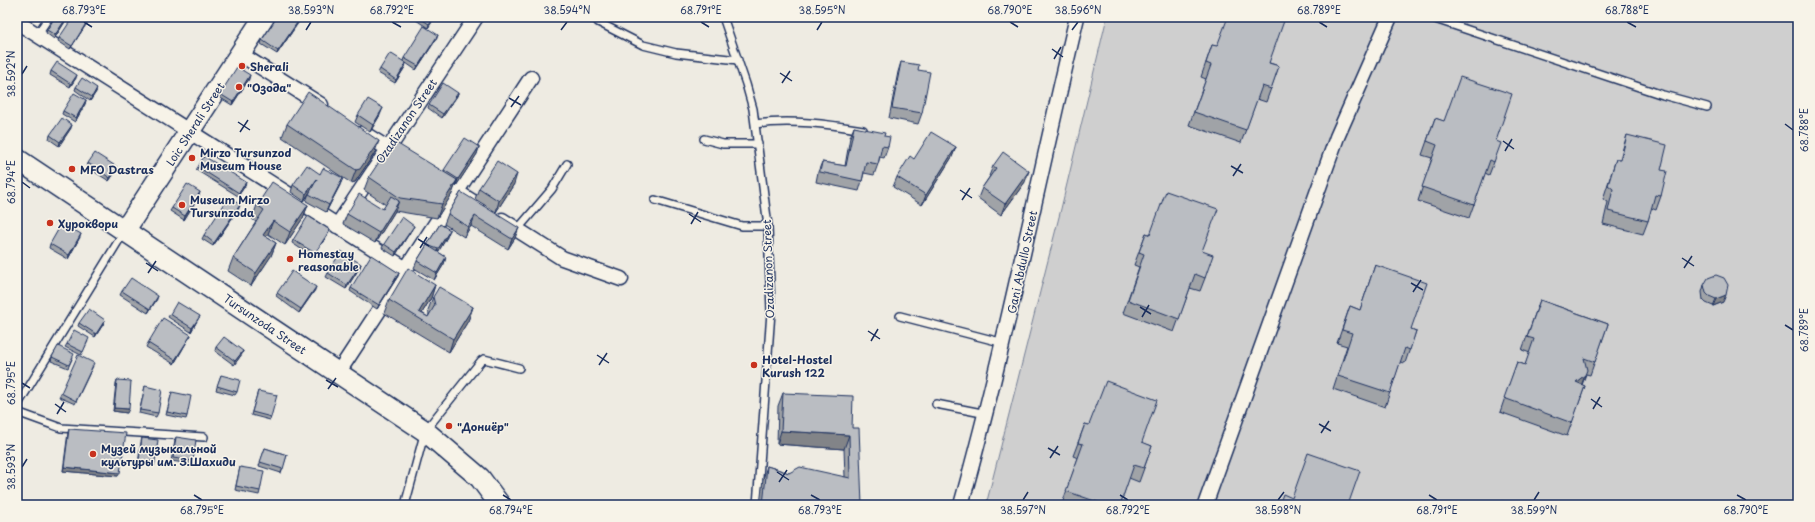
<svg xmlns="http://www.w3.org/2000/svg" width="1815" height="522" font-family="'Playpen Sans',sans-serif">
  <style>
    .green { fill: #cfcfcf; stroke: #757f96 }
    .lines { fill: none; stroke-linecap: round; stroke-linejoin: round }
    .lane-casing { stroke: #1b2f5e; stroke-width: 10 }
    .street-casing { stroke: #1b2f5e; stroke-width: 17 }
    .secondary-casing { stroke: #1b2f5e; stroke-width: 23 }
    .lane { stroke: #f7f3e8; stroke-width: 7 }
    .street { stroke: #f7f3e8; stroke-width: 14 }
    .secondary { stroke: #f7f3e8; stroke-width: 20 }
    .wall { fill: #a0a3a7; stroke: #1b2f5e }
    .shaded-wall { fill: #828488; stroke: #1b2f5e }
    .building { fill: #babdc2; stroke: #1b2f5e }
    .ticks { fill: none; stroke: #1b2f5e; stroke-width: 1.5 }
    .poi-dot { fill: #c8321e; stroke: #f7f3e8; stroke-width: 1.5 }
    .labels { text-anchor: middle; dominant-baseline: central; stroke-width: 3; stroke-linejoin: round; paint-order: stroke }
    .poi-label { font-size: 11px; font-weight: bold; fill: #1b2f5e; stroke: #f7f3e8; text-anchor: start }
    .street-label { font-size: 11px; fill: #1b2f5e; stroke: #f7f3e8 }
    .neatline { fill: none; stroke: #1b2f5e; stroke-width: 1.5 }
    .ticks-label { font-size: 10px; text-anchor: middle; fill: #1b2f5e }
  </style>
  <rect width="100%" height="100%" fill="#eeebe2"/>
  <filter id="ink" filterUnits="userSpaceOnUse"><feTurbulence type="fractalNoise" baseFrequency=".025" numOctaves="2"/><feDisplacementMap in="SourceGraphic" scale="8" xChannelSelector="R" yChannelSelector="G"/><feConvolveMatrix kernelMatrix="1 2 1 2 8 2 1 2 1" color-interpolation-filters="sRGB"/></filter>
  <g filter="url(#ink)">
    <path class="green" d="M1107 17H1798V505H986L1060 213Z"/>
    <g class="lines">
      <defs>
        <path id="lane" d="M723 17 746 84 753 109 768 226 771 312 757 505
          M1429 17 1663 95 1707 107
          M598 22 643 45 676 53 738 60
          M37 35 49 17
          M756 124C791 119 828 124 863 130
          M704 139 723 144H758
          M655 200 742 226H768
          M517 230 552 189 567 164
          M900 316 1004 343
          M936 404 987 414
          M17 406 124 232
          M17 412 61 428 204 437
          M405 505 425 431 481 361 484 359 519 368"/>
        <path id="street" d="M17 22 406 269
          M240 54 321 105
          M363 133 403 158
          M438 180 476 204
          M502 220 562 258 621 279
          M337 226 476 17
          M338 373 531 78
          M961 505C1006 344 1038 180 1077 17
          M1205 505 1337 137 1390 17"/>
        <path id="secondary" d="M17 159 425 431 480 478 500 505
          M125 230 264 17"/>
      </defs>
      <use href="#lane" class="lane-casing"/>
      <use href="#street" class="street-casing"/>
      <use href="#secondary" class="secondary-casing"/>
      <use href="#lane" class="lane"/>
      <use href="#street" class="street"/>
      <use href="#secondary" class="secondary"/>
    </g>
    <path class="wall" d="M68 17 54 39 46 33 47 30Z
      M91 17 70 49 58 41 59 38Z
      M301 17 300 20 277 54 261 44 262 40Z
      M413 17H435L428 28 413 18Z
      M437 38 416 70 406 63 405 67 395 83 378 73 380 69 403 61 404 58Z
      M1212 45 1279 66 1266 102 1257 99 1241 143 1189 125 1206 79 1201 77Z
      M901 62 918 70 922 113 918 124 889 118 898 72Z
      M51 71 76 78 70 87 50 75Z
      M249 79 232 105 219 97 220 94Z
      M76 87 97 88 96 92 90 101 75 90Z
      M458 93 457 96 442 118 428 108 429 105Z
      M86 100 85 104 75 122 62 114 63 111Z
      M358 115H380L370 132 355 122Z
      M1435 118 1496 141 1494 162 1489 175 1485 173 1469 218 1418 201 1432 158 1422 155Z
      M287 124 374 154 355 182 351 183 282 137Z
      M854 127 884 136 888 147 884 158 880 157 878 164 874 175 864 173 862 181 859 191 816 182 818 172 822 162 845 166 850 137Z
      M71 128 59 146 49 139 50 135Z
      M1627 135 1661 170V196L1656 210 1651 208 1648 221 1643 234 1603 224 1608 202 1603 199 1616 159H1620L1623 148Z
      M479 147 477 154 456 186H455L452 194 437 218 395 211 375 243 343 224 347 214 383 209 386 205 364 190 369 177 443 172 444 170Z
      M956 147 952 157 922 205 893 187 897 177 914 159Z
      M88 163 117 167 116 171 109 181 87 167Z
      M993 166 1025 182 1001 215 978 198 982 188 990 176H989Z
      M198 167 245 186 238 196 196 170Z
      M320 174 340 185 326 212 306 201 310 191 304 201 291 192 293 185Z
      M514 184 496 212 475 199 479 188Z
      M461 192 515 238 508 249 471 226 464 237 444 224 448 214Z
      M199 196 184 220 170 211 172 208Z
      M257 205H308L303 218 285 245 268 234 266 237 276 243 271 256 251 286 228 271 233 258 256 222 252 219Z
      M239 208 213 246 202 239 204 235Z
      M440 224 447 237 438 252 446 257 444 264 434 280 414 268 417 261Z
      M414 226 412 229 395 256 382 248 384 244Z
      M330 230 328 234 313 257 292 243 293 240Z
      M1146 233 1203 251 1205 278 1200 291 1190 288 1174 332 1123 313 1139 267 1134 265Z
      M80 237 68 259 49 248 50 244Z
      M361 264 360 267 346 289 326 277 328 273Z
      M1375 265 1411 329 1416 331 1405 363 1400 362 1385 407 1333 389 1347 346 1337 343 1350 306 1360 310Z
      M399 273 398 276 377 309 350 291 351 288Z
      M435 285 431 298 422 313 428 317 429 314 428 310 433 297 473 307 468 321 449 352 384 313 389 300Z
      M1704 285 1723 302 1713 306 1706 303 1703 300 1702 292Z
      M315 290 299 313 276 296 277 293Z
      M122 291 157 299 148 313 120 295Z
      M1540 300 1608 324 1590 375 1586 374 1582 385 1585 386 1567 436 1500 412 1517 362 1525 365 1530 353 1522 350Z
      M170 314 198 319 191 332 168 317Z
      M105 320 104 323 95 337 78 326 79 323Z
      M191 335 189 338 174 364 146 347 148 343Z
      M88 341 81 355 65 347 67 344Z
      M216 347 243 351 242 354 234 365 215 351Z
      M52 357H73L68 368 51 361Z
      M93 366 75 404 59 397 61 393Z
      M221 375 237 392 235 395 216 390Z
      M117 380 127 413 113 411 116 383Z
      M145 386 158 413 156 417 139 413Z
      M258 391 271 417 270 420 251 415Z
      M172 392 187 416 186 419 166 415Z
      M783 393 852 428 862 505H760L763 479 767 466 789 473 845 477 844 449 777 444 778 406Z
      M1085 424 1152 446 1139 482 1129 478 1120 505H1065L1062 504 1078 458 1073 456Z
      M69 429 118 476 63 471 68 432Z
      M176 437 193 461 191 464 171 461 175 441Z
      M142 438 155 462 154 466 138 464 141 442Z
      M265 448 287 455 281 473 259 466Z
      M240 467 260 491 259 495 235 490Z"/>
    <path class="shaded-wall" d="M67 17H68L54 39 55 35Z
      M90 17H91L70 49 72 46Z
      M301 17 300 20 277 54 278 51Z
      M434 17H435L428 28 429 24Z
      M438 35 437 38 416 70 418 66Z
      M406 63 405 67 395 83 396 80Z
      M77 75 76 78 70 87 71 84Z
      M250 75 249 79 232 105 233 102Z
      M97 88 96 92 90 101 92 97Z
      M458 93 457 96 442 118 443 114Z
      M86 100 85 104 75 122 76 118Z
      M383 108 380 115 370 132 373 125Z
      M72 125 71 128 59 146 60 142Z
      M379 141 374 154 355 182 351 183 356 170Z
      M479 147 477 154 456 186 458 179Z
      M956 147 952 157 922 205 926 195Z
      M117 167 116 171 109 181 110 178Z
      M1029 171 1025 182 1001 215 1005 204Z
      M517 174 514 184 496 212 499 201Z
      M343 178 340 185 326 212 329 205Z
      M317 179 314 186 304 201 306 194Z
      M457 180 452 194 437 218 442 204Z
      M246 182 245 186 238 196 239 193Z
      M200 192 199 196 184 220 185 216Z
      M399 201 395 211 375 243 379 233Z
      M240 205 239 208 213 246 214 243Z
      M308 205 303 218 285 245 290 232Z
      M475 216 471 226 464 237 468 227Z
      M273 221 268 234 259 248 263 235Z
      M414 226 412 229 395 256 396 252Z
      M519 228 515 238 508 249 512 239Z
      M330 230 328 234 313 257 315 253Z
      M450 230 447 237 436 256 438 249Z
      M81 234 80 237 68 259 69 255Z
      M276 243 271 256 251 286 256 273Z
      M446 257 444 264 434 280 437 273Z
      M361 264 360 267 346 289 347 285Z
      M399 273 398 276 377 309 379 305Z
      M435 285 431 298 419 318V312Z
      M316 287 315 290 299 313 301 309Z
      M1726 295 1723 302 1713 306 1716 299Z
      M158 296 157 299 148 313 150 309Z
      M473 307 468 321 449 352 453 339Z
      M200 316 198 319 191 332 192 328Z
      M105 320 104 323 95 337 96 334Z
      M191 335 189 338 174 364 175 360Z
      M243 351 242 354 234 365 235 361Z
      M1585 375 1580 389 1576 382Z
      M114 408 129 409 127 413 113 411Z
      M781 431 849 435 844 449 777 444Z
      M139 460 155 462 154 466 138 464Z
      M64 467 120 473 118 476 63 471Z"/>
    <path class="building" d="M55 17H67L55 35 47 30Z
      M73 17H90L72 46 59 38Z
      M277 17H301L278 51 262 40Z
      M418 17H434L429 24Z
      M1228 17H1275L1284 21 1269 63 1279 66 1271 89 1262 86 1246 130 1194 112 1211 65 1206 63 1212 45 1217 46Z
      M424 26 438 35 418 66 404 58Z
      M390 53 406 63 396 80 380 69Z
      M57 62 77 75 71 84 51 71Z
      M901 62 919 65 918 70 930 72 922 113 892 108Z
      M237 67 250 75 233 102 220 94Z
      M1460 77 1512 94 1496 141 1501 143 1494 162 1490 160 1474 205 1422 187 1437 145 1427 141 1435 118 1444 121Z
      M82 78 97 88 92 97 76 87Z
      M443 83 458 93 443 114 429 105Z
      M308 92 379 141 360 169 356 170 287 124Z
      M74 93 86 100 76 118 63 111Z
      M368 99 383 108 373 125 358 115Z
      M62 118 72 125 60 142 50 135Z
      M854 127 885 133 884 136 890 137 888 147 882 146 878 164 866 162 862 181 820 172 822 162 846 166Z
      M931 132 956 147 926 195 897 177 910 156 914 159Z
      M1627 135 1667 145 1661 170 1667 171 1661 196 1655 195 1648 221 1608 211 1613 189 1608 185 1616 159H1621Z
      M465 138 479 147 458 179 444 170Z
      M393 141 457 180 442 204 400 198 369 177Z
      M1003 152 1029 171 1005 204 982 188 996 168 993 166Z
      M95 153 117 167 110 178 88 163Z
      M204 156 246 182 239 193 198 167Z
      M497 161 517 174 499 201 479 188Z
      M307 165 320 174 323 168 343 178 329 205 309 194 317 179 306 194 293 185Z
      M272 182 308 205 290 232 273 221 263 235 276 243 256 273 233 258 264 210 257 205Z
      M187 184 200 192 185 216 172 208Z
      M1166 191 1218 209 1202 251 1213 255 1205 278 1195 274 1179 319 1128 300 1144 254 1139 252 1146 233 1150 235Z
      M461 192 519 228 512 239 475 216 468 227 448 214Z
      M359 194 383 209 391 196 399 201 379 233 347 214Z
      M229 197 240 205 214 243 204 235Z
      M308 216 330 230 315 253 293 240Z
      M402 217 414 226 396 252 384 244Z
      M62 223 81 234 69 255 50 244Z
      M440 224 450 230 438 249 427 245Z
      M427 245 446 257 437 273 417 261Z
      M341 251 361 264 347 285 328 273Z
      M371 255 399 273 379 305 351 288Z
      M1375 265 1427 283 1411 329 1416 331 1410 350 1405 348 1390 393 1338 376 1352 333 1342 330 1350 306 1360 310Z
      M408 268 435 285 419 312 428 317 435 305 433 297 439 287 473 307 453 339 389 300Z
      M292 271 316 287 301 309 277 293Z
      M1716 275 1724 278 1728 285 1726 295 1716 299 1709 296 1706 293 1704 285 1708 278Z
      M131 278 158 296 150 309 122 291Z
      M1540 300 1608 324 1595 362 1584 358 1587 370 1585 375 1576 382 1585 386 1572 423 1504 398 1517 362 1525 365 1534 339 1527 337Z
      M177 302 200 316 192 328 170 314Z
      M89 309 105 320 96 334 79 323Z
      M163 318 191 335 175 360 148 343Z
      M74 330 89 338 83 352 67 344Z
      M224 337 243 351 235 361 216 347Z
      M58 346 74 354 69 365 52 357Z
      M78 355 94 363 76 401 61 393Z
      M221 375 240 380 237 392 217 386Z
      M117 380 131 381 129 409 114 408Z
      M1106 381 1157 400 1142 442 1152 446 1144 468 1134 465 1120 505H1106L1066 491 1083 444 1078 443 1085 424 1089 425Z
      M145 386 162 390 158 413 140 410Z
      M258 391 277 395 271 417 252 412Z
      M172 392 191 396 187 416 167 412Z
      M783 393 853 396 852 428H859L862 505H763L767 466 789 473 800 467 850 478 849 435 781 431Z
      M69 429 126 433 120 473 64 467Z
      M176 437 196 440 193 461 173 458Z
      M142 438 158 440 155 462 139 460Z
      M265 448 287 455 283 469 260 462Z
      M1308 453 1360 471 1348 505H1279L1283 494 1292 498Z
      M240 467 264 471 260 491 236 486Z
      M1502 501 1513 505H1501Z"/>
  </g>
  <path class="ticks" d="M84 22 92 27M392 22 401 27M701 22 709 27M1010 22 1018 27M1319 22 1327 27M1627 22 1636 27M306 30 311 22M561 30 567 22M817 30 822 22M1072 30 1078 22M1052 49 1063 57M1054 59 1061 47M780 73 792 81M22 74 27 66M782 83 790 71M509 98 521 105M511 107 519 96M238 122 250 130M1785 124 1793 130M240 132 248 120M1503 141 1514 149M1505 151 1512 139M1231 166 1243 173M1233 176 1241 164M22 182 30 188M960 190 972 198M962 200 970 188M689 214 701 222M691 224 698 212M418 239 429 246M420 248 427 237M1682 258 1694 266M146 263 158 271M1684 268 1692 256M148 273 156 261M1411 283 1423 290M1413 292 1421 280M1140 307 1151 314M1142 317 1149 305M1785 325 1793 330M868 331 880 339M871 341 878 329M597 355 609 363M599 365 607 353M326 380 338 387M22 383 30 388M328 389 336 378M1591 399 1602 407M55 404 66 412M1593 409 1600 397M57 414 64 402M1319 424 1331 431M1321 433 1329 421M1048 448 1060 455M1050 458 1058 446M22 467 27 459M777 472 789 480M779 482 787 470M194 495 202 500M503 495 511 500M811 495 820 500M1120 495 1128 500M1429 495 1437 500M1737 495 1746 500M1023 500 1028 492M1278 500 1284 492M1534 500 1539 492"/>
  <g class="poi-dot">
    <circle cx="242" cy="66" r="4"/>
    <circle cx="239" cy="87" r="4"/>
    <circle cx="192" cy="158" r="4"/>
    <circle cx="72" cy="169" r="4"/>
    <circle cx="182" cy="205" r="4"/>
    <circle cx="50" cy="223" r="4"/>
    <circle cx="290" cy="259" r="4"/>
    <circle cx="754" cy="365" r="4"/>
    <circle cx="449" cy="426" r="4"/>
    <circle cx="93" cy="454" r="4"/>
  </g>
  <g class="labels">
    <g class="poi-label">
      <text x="250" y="66">Sherali</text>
      <text x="247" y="87">"Озода"</text>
      <text x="200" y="152">Mirzo Tursunzod<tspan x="200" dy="13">Museum House</tspan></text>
      <text x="80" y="169">MFO Dastras</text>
      <text x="190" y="199">Museum Mirzo<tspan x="190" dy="13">Tursunzoda</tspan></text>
      <text x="58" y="223">Хуроквори</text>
      <text x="298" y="253">Homestay<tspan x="298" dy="13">reasonable</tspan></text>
      <text x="762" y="359">Hotel-Hostel<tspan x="762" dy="13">Kurush 122</tspan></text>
      <text x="457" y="426">"Дониёр"</text>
      <text x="101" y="448">Музей музыкальной<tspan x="101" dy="13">культуры им. З.Шахиди</tspan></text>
    </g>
    <g class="street-label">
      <text transform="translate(406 121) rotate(-56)">Ozadizanon Street</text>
      <text transform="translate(195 124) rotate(-57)">Loic Sherali Street</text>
      <text transform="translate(1022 262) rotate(-78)">Gani Abdullo Street</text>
      <text transform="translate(768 269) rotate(-92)">Ozadizanon Street</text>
      <text transform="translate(265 324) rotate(34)">Tursunzoda Street</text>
    </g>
  </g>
  <rect width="1815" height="522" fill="none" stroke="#f7f3e8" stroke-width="44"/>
  <rect x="22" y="22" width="1771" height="478" class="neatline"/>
  <g class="ticks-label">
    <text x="84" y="14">68.793°E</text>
    <text x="311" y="14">38.593°N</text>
    <text x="392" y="14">68.792°E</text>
    <text x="567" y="14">38.594°N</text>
    <text x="701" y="14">68.791°E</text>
    <text x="822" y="14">38.595°N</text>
    <text x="1010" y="14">68.790°E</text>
    <text x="1078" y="14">38.596°N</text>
    <text x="1319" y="14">68.789°E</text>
    <text x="1627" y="14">68.788°E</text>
    <text transform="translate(11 74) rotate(-90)" y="4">38.592°N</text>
    <text transform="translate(1804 130) rotate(-90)" y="4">68.788°E</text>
    <text transform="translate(11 182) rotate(-90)" y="4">68.794°E</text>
    <text transform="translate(1804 330) rotate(-90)" y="4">68.789°E</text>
    <text transform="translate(11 383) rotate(-90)" y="4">68.795°E</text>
    <text transform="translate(11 467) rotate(-90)" y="4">38.593°N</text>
    <text x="202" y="514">68.795°E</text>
    <text x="511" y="514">68.794°E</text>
    <text x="820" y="514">68.793°E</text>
    <text x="1023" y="514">38.597°N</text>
    <text x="1128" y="514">68.792°E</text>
    <text x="1278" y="514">38.598°N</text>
    <text x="1437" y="514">68.791°E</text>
    <text x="1534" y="514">38.599°N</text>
    <text x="1746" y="514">68.790°E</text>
  </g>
</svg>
